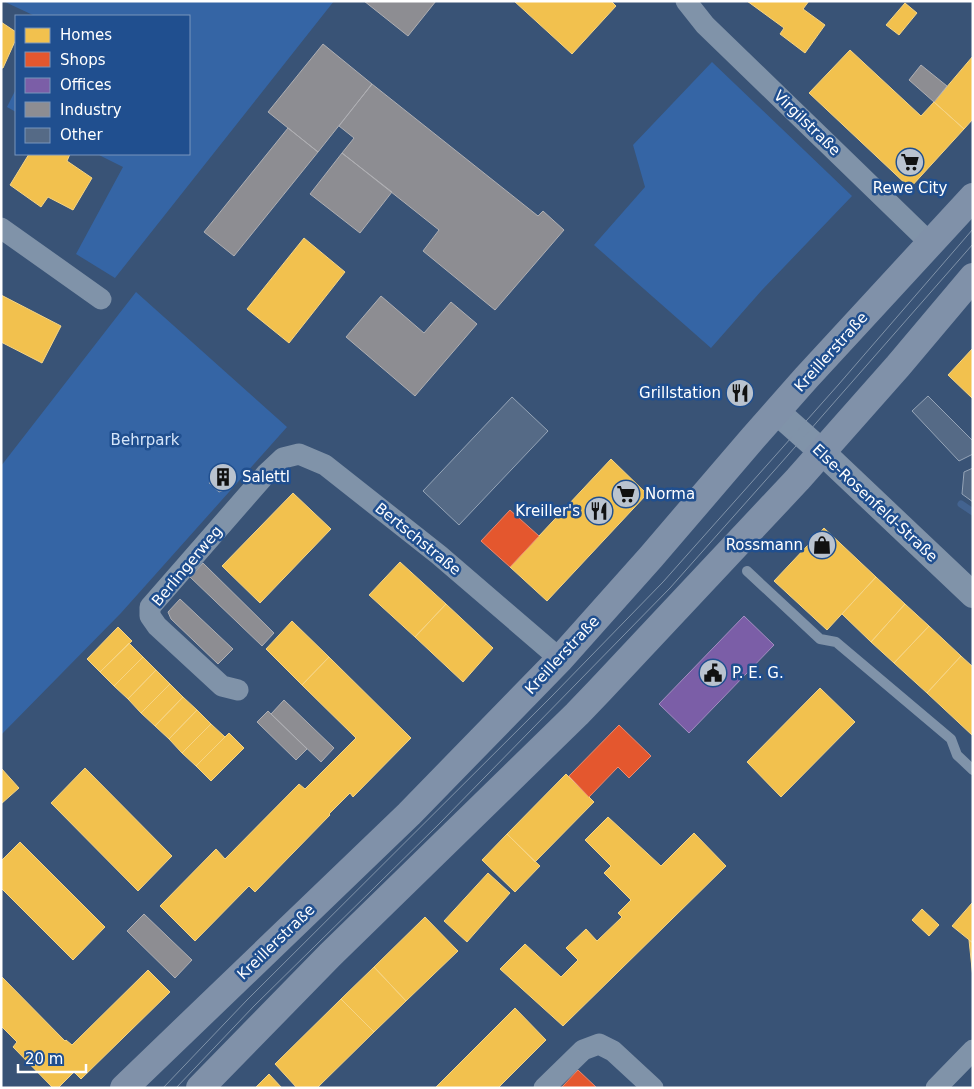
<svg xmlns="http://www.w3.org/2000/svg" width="974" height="1089" font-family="'DejaVu Sans',sans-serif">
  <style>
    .green { fill: #3565a5 }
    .homes { fill: #f2c14e; stroke: #f6d483 }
    .shops { fill: #e4572e; stroke: #ec896d }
    .offices { fill: #7b5ea7; stroke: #a38ec1 }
    .industry { fill: #8d8d92; stroke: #afafb3 }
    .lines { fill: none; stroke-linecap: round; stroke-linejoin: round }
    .stream { stroke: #436390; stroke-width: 7 }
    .building { fill: #556a86; stroke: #95a4b7 }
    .service { stroke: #8093a9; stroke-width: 10 }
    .minor { stroke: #8093a9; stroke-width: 21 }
    .tertiary { stroke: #8093a9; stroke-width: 26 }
    .primary { stroke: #8091a9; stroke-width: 28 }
    .tram { stroke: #8093a9; stroke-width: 1 }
    .labels { text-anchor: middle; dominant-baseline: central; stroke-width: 5; stroke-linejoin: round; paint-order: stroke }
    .street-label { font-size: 15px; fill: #fff; stroke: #204f8f }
    .poi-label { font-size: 15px; fill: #fff; stroke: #204f8f; text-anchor: end }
    .park-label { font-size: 15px; fill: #d5e5f9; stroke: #204f8f }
  </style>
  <rect width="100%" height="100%" fill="#395376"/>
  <path class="green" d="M3 1H334L115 278 76 254 123 167 97 154H189V16H35Z
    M712 62 852 196 762 290 711 348 594 245 645 187 633 145Z
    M16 89V112L7 107Z
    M136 292 287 427 121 613 1 735V466Z"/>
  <path class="homes" d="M514 1H611L616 6 572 54Z
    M747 1H809L803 9 825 25 805 53 780 34 784 28Z
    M905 3 917 13 899 35 886 25Z
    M1 22 16 32V39L3 68H1Z
    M850 50 921 116 934 102 964 129 910 188 809 93Z
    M973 56V119L964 129 934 102Z
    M29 154H70L67 161 92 178 73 210 48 197 41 207 10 185Z
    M304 238 345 272 289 343 247 309Z
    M1 295 61 326 42 363 1 342Z
    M973 348V399L948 375Z
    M611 459 647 494 547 601 510 567Z
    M293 493 331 529 260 603 222 566Z
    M824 528 876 577 827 630 774 581Z
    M400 562 446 604 415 637 369 595Z
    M876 577 905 604 871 642 842 614Z
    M446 604 493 648 463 682 415 637Z
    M905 604 929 626 894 663 871 642Z
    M292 621 329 657 302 685 266 649Z
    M929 626 961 656 927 693 894 663Z
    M118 627 132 641 100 672 87 659Z
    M129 643 143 657 114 686 100 672Z
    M961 656 973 667V736L927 693Z
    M143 657 156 670 128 699 114 686Z
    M329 657 411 738 353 797 350 793 329 814 330 815 255 892 249 886 195 941 160 906 216 849 225 859 299 784 305 789 356 738 302 685Z
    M156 670 170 684 141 713 128 699Z
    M170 684 183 697 155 726 141 713Z
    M820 688 855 722 781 797 747 762Z
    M183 697 197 710 169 739 155 726Z
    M197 710 211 724 182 753 169 739Z
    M211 724 225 737 196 766 182 753Z
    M229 733 244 748 211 781 196 766Z
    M1 768 19 788 1 804Z
    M85 768 172 856 138 891 51 803Z
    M566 774 594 802 535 862 507 834Z
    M608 817 661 866 694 833 726 866 563 1026 500 969 525 944 561 977 578 960 566 948 586 929 597 941 622 917 618 913 631 900 604 873 611 866 585 840Z
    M507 834 540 866 515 892 482 860Z
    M20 842 105 927 73 960 1 888V861Z
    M488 873 510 893 467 942 444 921Z
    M972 903H973V943L952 926Z
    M922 909 939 925 929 936 912 920Z
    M425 917 458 951 406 1001 374 967Z
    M969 940 973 943V978Z
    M374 967 406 1001 374 1032 341 999Z
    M148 970 170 992 81 1079 74 1072 58 1088H53L13 1047 17 1042 1 1026V976L65 1041 66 1040 72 1045Z
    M341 999 374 1032 317 1088H297L275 1064Z
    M515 1008 546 1040 498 1088H435Z
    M269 1074 282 1088H255Z"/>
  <path class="shops" d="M739 383 748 392 739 400 730 392Z
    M510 510 539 536 510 567 481 541Z
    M619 725 651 756 629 778 618 767 589 797 569 776Z
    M578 1070 597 1088H561Z"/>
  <path class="offices" d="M744 616 774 645 689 733 659 704Z"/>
  <path class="industry" d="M364 1H436L408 36Z
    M323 44 372 84 318 152 268 112Z
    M921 65 947 86 934 102 909 80Z
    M372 84 538 216 543 211 564 230 495 310 423 251 439 230 342 153 354 138 339 126Z
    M288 128 318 152 234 256 204 232Z
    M342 153 392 192 360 233 310 194Z
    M381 296 424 333 451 302 477 324 415 396 346 337Z
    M203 563 274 633 262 646 190 577Z
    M180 599 233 649 218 664 171 619 168 612Z
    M284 700 334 748 321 762 271 714Z
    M268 711 307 749 296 760 257 722Z
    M144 914 192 960 175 978 127 931Z"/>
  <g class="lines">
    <path class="stream" d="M961 504 973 512"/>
  </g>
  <path class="building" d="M928 396 973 441V454L959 461 912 411Z
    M512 397 548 431 459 525 423 491Z
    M225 464 236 473 229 481 227 489 219 492 209 483Z
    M973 468V502L962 494 964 472Z"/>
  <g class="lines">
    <path class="service" d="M747 571 820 639 836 642 951 739 957 755 973 770"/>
    <path class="minor" d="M686 1 705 25 930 243
      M1 228 101 299
      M238 690 222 686 157 626 150 616V607L266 474 283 458 299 454 325 465 439 555 560 659
      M544 1088 583 1050 599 1044 613 1051 653 1088
      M936 1088 973 1050"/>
    <path class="tertiary" d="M777 412 822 452 973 595"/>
    <path class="primary" d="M124 1088 409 814 560 659 651 557 753 438 806 378 973 197
      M200 1088 330 955 577 714 600 690 798 479 898 366 973 277"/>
    <path class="tram" d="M163 1088 247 1000 552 696 663 582 839 384 973 229
      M176 1088 254 1006 439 824 670 588 781 463 973 244"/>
  </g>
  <defs>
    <symbol id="supermarket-disc" viewBox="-11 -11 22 22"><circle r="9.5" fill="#bac3cf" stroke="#204f8f"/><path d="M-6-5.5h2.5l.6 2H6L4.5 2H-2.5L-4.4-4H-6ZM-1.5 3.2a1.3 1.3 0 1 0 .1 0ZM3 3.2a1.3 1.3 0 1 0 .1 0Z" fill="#111"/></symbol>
    <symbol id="restaurant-disc" viewBox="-11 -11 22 22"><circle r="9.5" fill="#bac3cf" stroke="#204f8f"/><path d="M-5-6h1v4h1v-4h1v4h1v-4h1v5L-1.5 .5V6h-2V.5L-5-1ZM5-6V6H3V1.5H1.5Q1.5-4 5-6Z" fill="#111"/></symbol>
    <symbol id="building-disc" viewBox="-11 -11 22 22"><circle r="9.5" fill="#bac3cf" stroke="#204f8f"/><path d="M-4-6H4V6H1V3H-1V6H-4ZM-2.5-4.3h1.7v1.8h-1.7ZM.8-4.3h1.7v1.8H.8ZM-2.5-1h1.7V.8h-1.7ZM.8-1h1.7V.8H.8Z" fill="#111"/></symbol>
    <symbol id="shop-disc" viewBox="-11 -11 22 22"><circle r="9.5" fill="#bac3cf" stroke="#204f8f"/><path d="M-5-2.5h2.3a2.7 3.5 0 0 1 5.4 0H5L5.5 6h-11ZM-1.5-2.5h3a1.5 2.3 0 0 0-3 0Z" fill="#111"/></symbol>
    <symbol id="civic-disc" viewBox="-11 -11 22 22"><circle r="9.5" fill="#bac3cf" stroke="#204f8f"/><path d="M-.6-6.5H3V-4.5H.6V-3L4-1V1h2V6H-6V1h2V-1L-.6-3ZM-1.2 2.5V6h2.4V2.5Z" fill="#111"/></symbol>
  </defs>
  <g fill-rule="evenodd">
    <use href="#supermarket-disc" x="894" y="146" width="32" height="32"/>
    <use href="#restaurant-disc" x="724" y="377" width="32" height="32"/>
    <use href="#building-disc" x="207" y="461" width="32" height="32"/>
    <use href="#supermarket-disc" x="610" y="478" width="32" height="32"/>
    <use href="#restaurant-disc" x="583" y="495" width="32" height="32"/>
    <use href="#shop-disc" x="806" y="529" width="32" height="32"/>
    <use href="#civic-disc" x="697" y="657" width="32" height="32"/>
  </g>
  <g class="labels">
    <g class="street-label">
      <text transform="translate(807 123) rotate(44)">Virgilstraße</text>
      <text transform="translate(831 352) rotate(-48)">Kreillerstraße</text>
      <text transform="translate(875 503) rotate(43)">Else-Rosenfeld-Straße</text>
      <text transform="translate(418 539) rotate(39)">Bertschstraße</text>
      <text transform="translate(187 566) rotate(-50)">Berlingerweg</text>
      <text transform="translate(562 655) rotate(-47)">Kreillerstraße</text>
      <text transform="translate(276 942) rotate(-44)">Kreillerstraße</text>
    </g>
    <g class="poi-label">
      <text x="910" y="188" text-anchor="middle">Rewe City</text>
      <text x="721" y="393">Grillstation</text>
      <text x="242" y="477" text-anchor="start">Salettl</text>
      <text x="645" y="494" text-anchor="start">Norma</text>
      <text x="580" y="511">Kreiller's</text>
      <text x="803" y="545">Rossmann</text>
      <text x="732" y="673" text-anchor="start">P. E. G.</text>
    </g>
    <g class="park-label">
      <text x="145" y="440">Behrpark</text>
    </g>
  </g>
  <rect width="974" height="1089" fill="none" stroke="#ffffff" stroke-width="5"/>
  <rect x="15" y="15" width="175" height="140" fill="#204f8f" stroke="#7995bc"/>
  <rect x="25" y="28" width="25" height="15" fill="#f2c14e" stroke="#7995bc"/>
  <text x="60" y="40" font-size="15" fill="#ffffff">Homes</text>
  <rect x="25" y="52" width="25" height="15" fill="#e4572e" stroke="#7995bc"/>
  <text x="60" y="65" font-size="15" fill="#ffffff">Shops</text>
  <rect x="25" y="78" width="25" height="15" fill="#7b5ea7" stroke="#7995bc"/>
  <text x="60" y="90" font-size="15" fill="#ffffff">Offices</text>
  <rect x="25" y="102" width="25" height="15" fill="#8d8d92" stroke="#7995bc"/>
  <text x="60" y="115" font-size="15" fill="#ffffff">Industry</text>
  <rect x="25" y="128" width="25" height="15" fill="#556a86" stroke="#7995bc"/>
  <text x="60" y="140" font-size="15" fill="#ffffff">Other</text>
  <path d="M18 1064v8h68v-8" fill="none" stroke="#ffffff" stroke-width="2.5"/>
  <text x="25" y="1064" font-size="15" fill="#ffffff" stroke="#204f8f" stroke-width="4" paint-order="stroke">20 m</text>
</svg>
